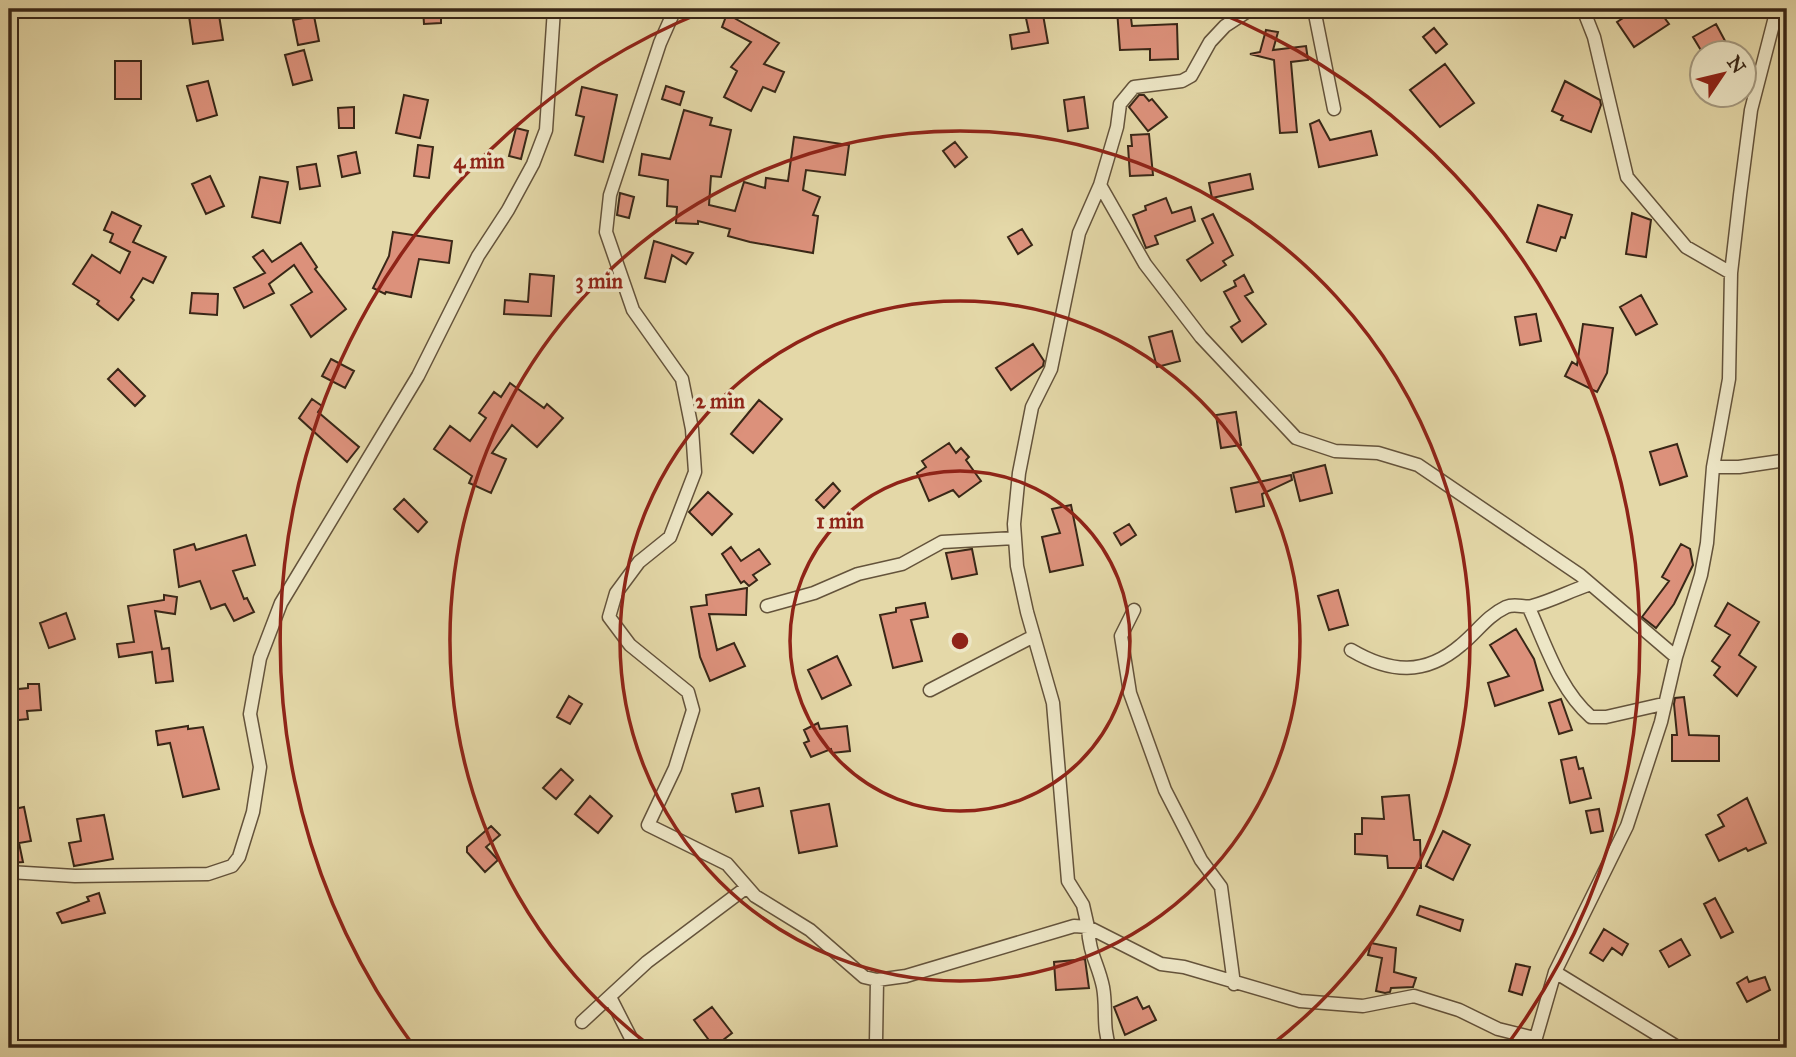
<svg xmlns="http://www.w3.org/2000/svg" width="1796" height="1057" font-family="'IM FELL Great Primer',serif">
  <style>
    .building { fill: #dc917b; stroke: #392717; stroke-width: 2 }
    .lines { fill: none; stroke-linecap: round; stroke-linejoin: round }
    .minor-casing { stroke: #64533b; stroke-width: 15 }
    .minor { stroke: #ede6c6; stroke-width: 12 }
    .ring { fill: none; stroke: #8f2418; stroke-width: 3.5 }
    .centre { fill: #8f2418; stroke: #ede6c6; stroke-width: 3.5 }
    .ring-label { font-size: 21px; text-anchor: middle; font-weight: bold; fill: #8f2418; stroke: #ede6c6; stroke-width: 7; stroke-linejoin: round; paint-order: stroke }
  </style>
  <rect width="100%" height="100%" fill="#e4d8a8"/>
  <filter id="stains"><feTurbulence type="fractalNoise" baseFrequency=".00286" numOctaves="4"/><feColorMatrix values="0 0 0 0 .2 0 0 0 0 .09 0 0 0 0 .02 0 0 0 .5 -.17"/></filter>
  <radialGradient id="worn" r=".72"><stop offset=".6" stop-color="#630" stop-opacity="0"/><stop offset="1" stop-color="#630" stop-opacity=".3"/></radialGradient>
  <path class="building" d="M193 9H218L223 40 193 44 189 16 194 15Z
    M423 9H441V23L424 24Z
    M1024 9H1042L1048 43 1012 49 1010 35 1029 32Z
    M1637 9H1658L1669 24 1634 47 1617 22Z
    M1117 10H1130L1132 26 1177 24 1178 59 1150 60V49L1120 50Z
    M727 14 779 43 764 64 784 72 775 92 763 87 751 111 724 97 737 71 731 67 751 42 722 27Z
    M314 16 319 41 298 45 293 20Z
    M1716 24 1731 52H1702L1693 37Z
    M1434 28 1447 44 1436 53 1423 37Z
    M1266 30 1278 32 1273 50 1306 46 1308 60 1291 62 1297 132 1280 133 1274 60 1250 54 1260 52Z
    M304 50 312 80 293 85 285 55Z
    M115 61H141V99H115Z
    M1445 64 1474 103 1440 127 1410 90Z
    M208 81 217 115 197 121 187 86Z
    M1565 81 1600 100 1601 105 1591 132 1561 120 1563 116 1552 111Z
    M666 86 684 92 680 105 662 99Z
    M582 87 617 95 603 162 575 155 584 117 576 115Z
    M404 95 428 100 420 138 396 133Z
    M1139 95H1144L1149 101 1152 99 1167 117 1148 131 1129 107Z
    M1084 97 1088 128 1068 131 1064 100Z
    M354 107V128H339L338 108Z
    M684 110 712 118 710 125 731 130 721 177 711 176 709 205 735 211 744 182 765 188 766 178 788 181 794 137 849 145 845 175 806 170 803 190 820 197 813 215 818 216 813 253 750 242 728 236 730 229 698 221V224L676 223 677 207 667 206 668 180 639 175 642 154 670 159Z
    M1319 120 1330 140 1371 131 1377 155 1319 167 1310 124Z
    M516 128 528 131 521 159 509 156Z
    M1149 134 1153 175 1130 176 1128 146H1132L1131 135Z
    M955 142 967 157 955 167 943 151Z
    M418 145 433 147 429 178 414 176Z
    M356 152 360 173 342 177 338 156Z
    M316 164 320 186 300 189 297 167Z
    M1250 174 1253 189 1212 198 1209 183Z
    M210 176 224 206 206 214 192 184Z
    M260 177 288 182 280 223 252 217Z
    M620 193 634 197 629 218 617 215Z
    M1166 198 1172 213 1191 207 1195 221 1155 236 1158 244 1146 248 1133 215 1146 210 1145 206Z
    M1538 205 1572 215 1565 238 1561 237 1556 251 1527 242Z
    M112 212 141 226 133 242 166 257 153 283 143 278 131 297 134 300 118 320 97 304 99 301 73 284 92 255 120 273 130 252 110 242 113 234 104 230Z
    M1632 213 1651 220 1646 257 1626 254Z
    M1213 214 1233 255 1223 261 1226 265 1201 281 1187 260 1213 243 1202 219Z
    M1022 229 1032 245 1018 254 1008 237Z
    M393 232 452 241 449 263 419 259 411 297 386 292 385 294 373 288 389 256Z
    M654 241 693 253 686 264 672 255 665 282 645 278Z
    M301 243 317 267 315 269 346 309 311 337 291 305 312 292 294 265 269 284 274 293 244 308 234 288 265 273 253 257 263 250 272 262Z
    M530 274 554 276 551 316 504 314 505 300 528 302Z
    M1244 275 1253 292 1245 296 1266 324 1242 342 1231 327 1240 321 1224 292 1236 286 1234 281Z
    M192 293 218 294 217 315 190 313Z
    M1641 295 1657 324 1636 335 1620 307Z
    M1536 314 1541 341 1520 345 1515 317Z
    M1583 324 1613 328 1607 373 1597 392 1565 376 1572 362 1577 365Z
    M1172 331 1180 361 1157 367 1149 337Z
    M1033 344 1044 361 1043 366 1011 390 996 368Z
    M331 359 354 371 345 388 322 376Z
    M118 369 145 396 135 406 108 379Z
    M510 383 544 408 547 404 563 418 537 447 512 425 492 453 506 459 491 493 469 483 472 476 434 449 450 426 470 441 486 418 479 413 494 392 501 397Z
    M312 399 322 406 318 412 359 447 347 462 299 418Z
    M759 400 782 419 753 453 731 434Z
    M1236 412 1241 445 1221 448 1216 415Z
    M949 443 956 453 961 448 969 457 966 460 981 481 959 497 953 490 929 501 917 473 926 467 922 461Z
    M1677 444 1687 476 1660 485 1650 452Z
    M1325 465 1332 493 1300 501 1293 473Z
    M1291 475 1292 480 1262 494 1264 506 1236 512 1231 488Z
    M833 483 840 491 824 508 816 500Z
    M708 492 732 514 712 535 689 512Z
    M404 499 427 522 418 532 394 509Z
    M1071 505 1083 565 1050 572 1042 537 1060 533 1052 509Z
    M1129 524 1136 535 1121 545 1114 533Z
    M246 535 255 565 233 571 244 599 247 598 254 612 234 621 225 604 211 609 200 581 179 587 174 550 194 544 196 550Z
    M1681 544 1690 549 1693 565 1674 604 1656 628 1642 617 1669 581 1662 577Z
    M731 547 741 561 759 549 770 564 753 575 757 580 749 586 744 581 741 583 722 554Z
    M972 549 977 574 952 579 946 553Z
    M747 588 746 615 709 614 717 650 734 643 745 666 710 681 700 657 691 607 707 605 706 595Z
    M1338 590 1348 625 1329 630 1318 596Z
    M164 595 177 597 175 614 155 611 162 649 169 648 173 681 156 683 152 652 119 657 117 644 134 642 128 606 164 600Z
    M925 603 928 617 911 620 922 661 893 668 880 615 896 612V608Z
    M1728 603 1759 622 1739 655 1756 667 1737 696 1714 675 1720 667 1712 661 1730 635 1715 626Z
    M66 613 75 639 49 648 40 623Z
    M1516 629 1534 659 1543 690 1495 706 1488 683 1509 676 1490 645Z
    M837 656 851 685 822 699 808 670Z
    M28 684H39L41 710 27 711 28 719 9 721V690L28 688Z
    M569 696 582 704 570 724 557 717Z
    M1684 697 1689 735 1719 736V761H1672V735H1677L1674 704 1675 698Z
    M1561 699 1572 730 1559 734 1549 703Z
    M818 723 820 729 847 726 850 751 832 753 831 749 811 757 804 743 809 741 804 730Z
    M188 726V729L203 727 219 789 183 797 170 743 158 745 156 731Z
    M1576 757 1579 769 1583 768 1591 798 1570 803 1561 760Z
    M561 769 573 780 556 799 543 788Z
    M759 788 763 806 736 812 732 794Z
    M1409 795 1414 840H1420L1421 868H1388L1387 856 1355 854V834H1362V818L1384 819 1382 797Z
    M590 796 612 816 598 833 575 814Z
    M1747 798 1766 843 1748 851 1746 848 1719 861 1706 835 1724 826 1718 815Z
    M829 804 837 846 799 853 791 811Z
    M24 807 31 841 19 843 23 862 9 863V810Z
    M1599 809 1603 831 1591 833 1586 811Z
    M104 815 113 859 74 866 69 843 81 841 77 819Z
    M491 826 500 835 486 847 498 860 485 872 467 852V847Z
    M1443 831 1470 845 1453 880 1426 866Z
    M99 893 105 913 62 923 57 913 89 901 87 897Z
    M1715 898 1733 932 1721 938 1704 904Z
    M1420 906 1463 920 1460 931 1417 915Z
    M1604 929 1628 944 1622 955 1612 948 1603 961 1590 953Z
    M1681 939 1690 955 1669 967 1660 951Z
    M1371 943 1396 948 1394 972 1416 978 1413 987 1391 988 1390 992 1385 993 1376 991 1382 958 1368 955Z
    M1085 959 1089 988 1056 990 1054 962Z
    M1516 964 1530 967 1522 995 1509 991Z
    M1747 977 1749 982 1765 977 1770 990 1747 1002 1737 983Z
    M1137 997 1143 1009 1149 1006 1156 1020 1125 1035 1114 1007Z
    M712 1007 732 1033 714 1047 694 1020Z"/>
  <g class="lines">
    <defs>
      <path id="minor" d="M675 9 660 43 610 195 606 232 633 310 682 379 692 429 695 472 670 537 639 562 616 593 609 617 630 645 688 692 693 710 675 768 648 825 727 864 755 896 810 930 864 977 877 980 906 976 1074 926 1088 927C1089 954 1098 963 1103 987 1107 1008 1102 1027 1110 1048
        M1251 9 1225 26 1210 42 1191 76 1182 81 1134 87 1120 104 1117 127 1100 185 1079 233 1051 369 1032 407 1019 473 1014 524 1017 566 1027 612 1053 703 1068 881 1083 905 1088 927 1161 964 1184 967 1300 1001 1363 1006 1414 996 1459 1010 1498 1029 1534 1038
        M1314 9 1334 109
        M1583 9 1594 37 1627 177 1686 247 1731 273
        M1100 185 1145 264 1201 337 1296 438 1335 451 1378 453 1418 465 1580 575 1676 657
        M1713 467H1739L1787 460
        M767 606 814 593 858 574 902 564 942 542 1015 538
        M1529 608C1546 645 1559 689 1591 717H1606L1663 704
        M1134 610 1121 636 1130 693 1165 790 1201 860 1221 887 1234 984
        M1351 650C1390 673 1425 676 1461 645 1477 632 1487 616 1506 607 1515 603 1524 608 1532 606 1551 601 1570 591 1588 585
        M930 690 1034 636
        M9 872 75 876 208 874 232 866 239 857 253 812 260 767 250 714 260 658 281 603 418 376 478 256 508 210 533 164 546 130 554 9
        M1555 972 1679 1048
        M877 980 876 1042 881 1048
        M610 997 636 1048
        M582 1022 647 962 747 887
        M1533 1048 1555 972 1627 826 1661 722 1676 657 1701 575 1707 543 1713 467 1729 379 1731 273 1740 195 1751 110 1777 9"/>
    </defs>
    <use href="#minor" class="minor-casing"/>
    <use href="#minor" class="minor"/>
  </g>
  <g class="ring">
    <circle cx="960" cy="641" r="170"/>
    <circle cx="960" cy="641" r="340"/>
    <path d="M650 1046A510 510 0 1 1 1270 1046"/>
    <path d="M413 1045A680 680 0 0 1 705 11M1215 11A680 680 0 0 1 1507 1045"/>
  </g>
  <circle cx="960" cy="641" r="10" class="centre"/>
  <g class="ring-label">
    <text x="479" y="168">4 min</text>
    <text x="599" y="288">3 min</text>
    <text x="720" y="408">2 min</text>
    <text x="840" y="528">1 min</text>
  </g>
  <rect width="1796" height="1057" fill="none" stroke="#e4d8a8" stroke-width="35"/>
  <rect x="10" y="10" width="1775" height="1036" fill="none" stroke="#392717" stroke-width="3.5"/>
  <rect x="18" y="18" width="1761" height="1022" fill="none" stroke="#392717" stroke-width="2"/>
  <g transform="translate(1723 74) rotate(55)"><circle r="33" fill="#ede6c6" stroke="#a59a80" stroke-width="2"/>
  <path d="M0-5L12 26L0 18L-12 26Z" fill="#8f2418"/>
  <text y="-10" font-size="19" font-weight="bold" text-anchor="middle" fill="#392717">N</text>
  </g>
  <rect width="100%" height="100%" filter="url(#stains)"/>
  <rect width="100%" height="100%" fill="url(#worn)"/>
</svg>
